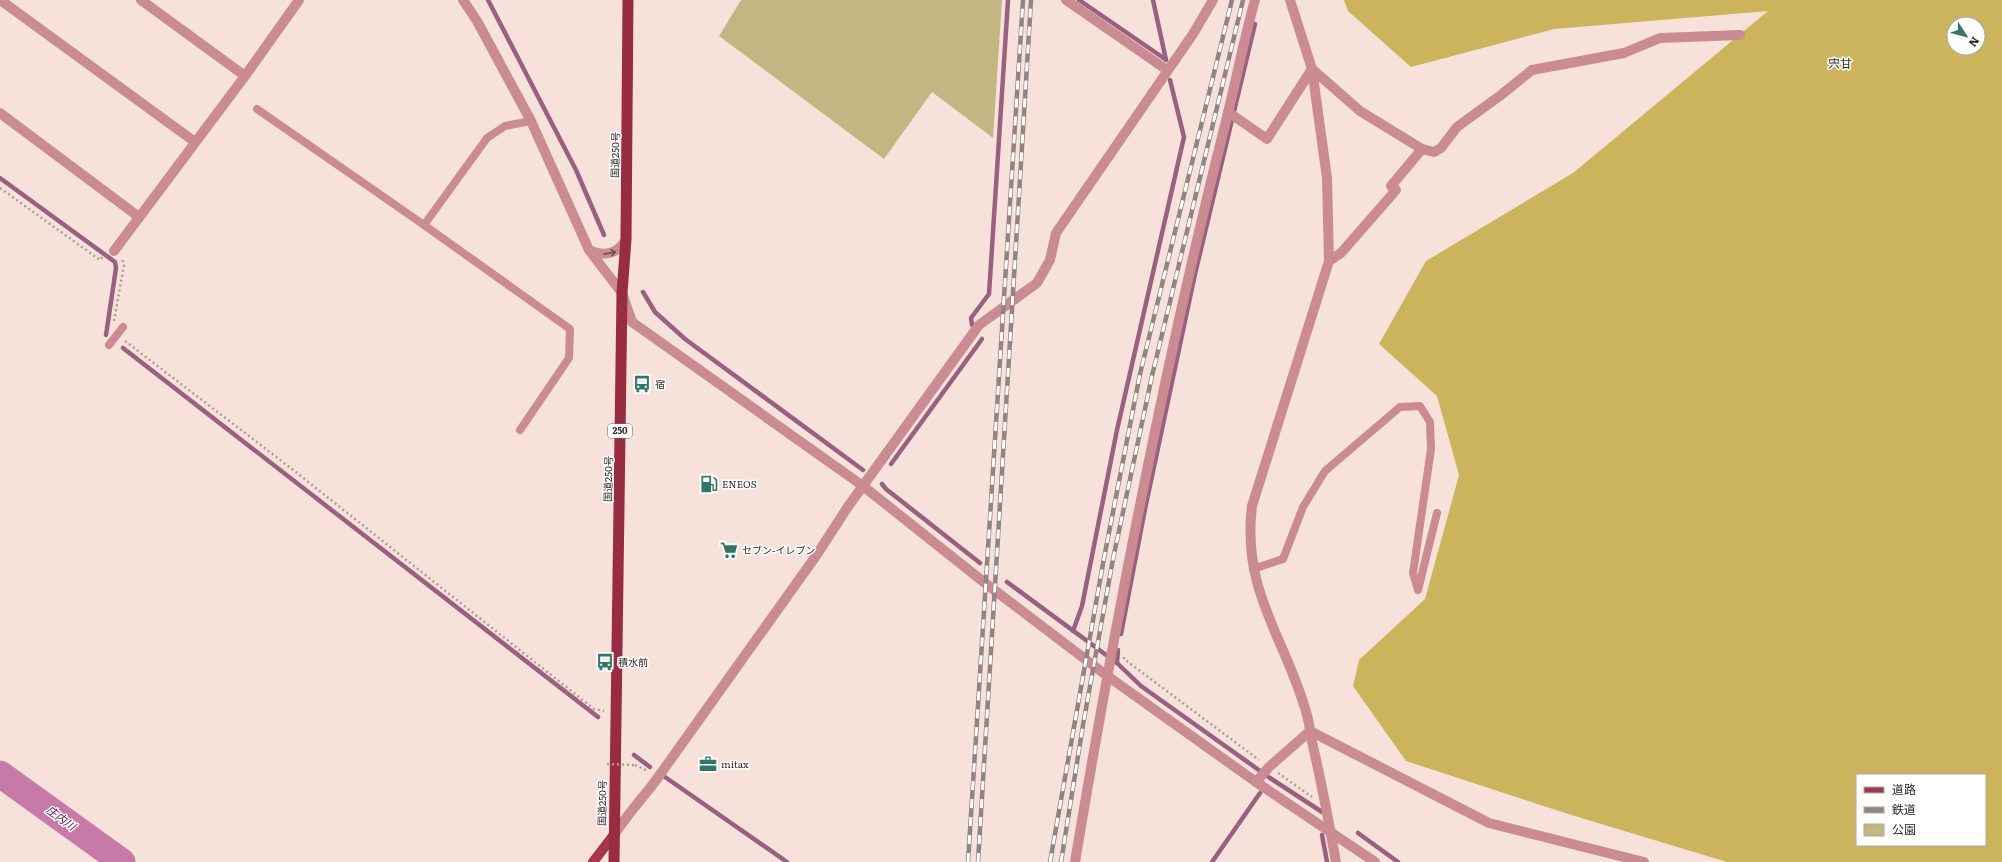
<svg xmlns="http://www.w3.org/2000/svg" width="2002" height="862" font-family="Literata,'Noto Sans JP',serif">
<style>
.green{fill:#c3b683}
.forest{fill:#cbb45b;fill-rule:evenodd}
.lines{fill:none;stroke-linecap:round;stroke-linejoin:round}
.stream{stroke:#996080;stroke-width:4.5}
.river{stroke:#c779a7;stroke-width:27}
.path{stroke:#ac9c97;stroke-width:2.5;stroke-dasharray:2 3;stroke-linecap:butt}
.service{stroke:#cb8b92;stroke-width:8}
.minor{stroke:#cb8b92;stroke-width:10}
.primary{stroke:#a6364c;stroke-width:10}
.trunk{stroke:#982c43;stroke-width:11}
.rail-casing{stroke:#938480;stroke-width:4.5}
.rail{stroke:#fff;stroke-width:3;stroke-dasharray:9;stroke-linecap:butt}
.path-bridge{stroke:#ac9c97;stroke-width:2.5;stroke-dasharray:2 3;stroke-linecap:butt}
.oneway{stroke:#6d4f51}
.labels{text-anchor:middle;stroke-width:3;stroke-linejoin:round;paint-order:stroke}
.shield{fill:#fff;stroke:#6d6866;stroke-width:1}
.shield-label{font-size:9px;font-weight:bold;fill:#2f2725}
.street-label{font-size:10px;fill:#2f2725;stroke:#fff}
.poi-label{font-size:10px;fill:#2f2725;stroke:#fff;text-anchor:start}
.water-label{font-size:11px;font-style:italic;fill:#620046;stroke:#fff}
.quarter-label{font-size:12px;fill:#2f2725;stroke:#fff}
</style>
<rect width="100%" height="100%" fill="#f7e2db"/>
<!-- green -->
<polygon class="green" points="741,0 1002,0 993,138 932,92 884,159 719,36"/>
<!-- forest -->
<path class="forest" d="M1344 0H2002V862H1727L1568 814 1406 761 1353 686 1359 660 1425 599 1459 475 1437 396 1379 344 1426 261 1573 173 1768 11 1554 29 1411 67 1348 11ZM1954 24H1978V48H1954ZM1857 775H1985V845H1857Z"/>
<g class="lines">
<!-- stream -->
<g class="stream">
<polyline points="488,0 576,170 604,235"/>
<polyline points="1079,0 1165,59"/>
<polyline points="1153,0 1166,60"/>
<polyline points="0,178 115,262 116,268 106,335"/>
<polyline points="643,292 655,312 685,339 863,470"/>
<polyline points="972,325 971,318 989,294 1008,0"/>
<polyline points="123,348 598,717"/>
<polyline points="891,464 982,339"/>
<polyline points="882,484 886,489 980,563"/>
<polyline points="1007,582 1117,663 1141,686 1270,778 1322,812"/>
<polyline points="1073,631 1082,606 1117,430 1184,137 1170,80"/>
<polyline points="1121,634 1145,509 1195,274 1255,24"/>
<polyline points="1117,663 1118,650"/>
<polyline points="634,755 650,767"/>
<polyline points="665,777 787,862"/>
<polyline points="1358,833 1398,862"/>
<polyline points="1322,835 1327,862"/>
<polyline points="1212,862 1260,793"/>
</g>
<!-- river -->
<polyline class="river" points="0,774 122,862"/>
<!-- path -->
<g class="path">
<polyline points="0,188 100,260 103,256"/>
<polyline points="114,321 124,265 122,259"/>
<polyline points="125,341 292,469 594,709 604,711"/>
<polyline points="1124,657 1124,659 1259,760"/>
<polyline points="635,765 648,771"/>
<polyline points="1278,773 1312,797"/>
</g>
<!-- service -->
<g class="service">
<polyline points="257,109 424,225 487,138 505,126 531,121"/>
<polyline points="424,225 570,329 569,358 520,430"/>
<polyline points="109,345 123,327"/>
<polyline points="1253,569 1283,559 1303,507 1325,471 1400,407 1420,406 1430,422 1431,449 1413,573 1418,590 1437,513"/>
</g>
<!-- minor -->
<g class="minor">
<polyline points="141,0 245,76"/>
<polyline points="463,0 477,21 531,121 589,250 622,293 632,322 863,486 985,583 1106,675 1256,782 1375,862"/>
<polyline points="1066,0 1167,70"/>
<path d="M1290 0 1312 69 1327 178 1329 261 1252 506C1242 588 1281 632 1304 705 1309 718 1310 733 1313 746 1322 785 1329 823 1336 862"/>
<polyline points="3,2 195,142"/>
<polyline points="1228,112 1267,139 1312,69 1360,111 1422,149 1434,152 1441,148 1457,127 1501,95 1532,70 1624,53 1660,38 1740,35"/>
<polyline points="0,113 139,217"/>
<path d="M589 250C604 257 618 254 626 239"/>
<polyline points="114,251 245,76 299,0"/>
<polyline points="1329,261 1341,253 1396,190 1391,186 1422,149"/>
<polyline points="1256,782 1269,767 1310,731 1489,823 1644,862"/>
<polyline points="613,836 629,814 654,783 818,553 847,508 979,325 1037,283 1050,260 1056,233 1193,34 1213,0"/>
<path d="M1075 862C1116 616 1163 371 1224 129 1235 86 1243 43 1255 0"/>
</g>
<!-- primary -->
<polyline class="primary" points="593,862 613,836"/>
<!-- trunk -->
<polyline class="trunk" points="614,862 622,293 626,239 628,0"/>
<!-- rail casing -->
<g class="rail-casing">
<g id="rail">
<polyline points="968,862 1023,0"/>
<polyline points="978,862 1031,0"/>
<polyline points="1050,862 1104,558 1140,374 1232,0"/>
<polyline points="1061,862 1083,725 1113,559 1152,376 1243,0"/>
</g>
</g>
<!-- rail -->
<use href="#rail" class="rail"/>
<!-- path-bridge -->
<polyline class="path-bridge" points="607,764 635,765"/>
</g>
<!-- one-way arrows -->
<defs><path id="oneway-shaft" d="M-6 0H5M1.5-3L5.5 0L1.5 3" fill="none" stroke-width="1.6" stroke-linecap="round" stroke-linejoin="round"/></defs>
<use class="oneway" href="#oneway-shaft" transform="translate(610 253) rotate(-11)"/>
<!-- icons -->
<defs>
<g id="bus-bare" transform="scale(1.38)"><path d="M-5-6H5V4H4V6H2V4H-2V6H-4V4H-5ZM-3.5-4V0h7V-4ZM-3.5 1.2v1.5H-2V1.2ZM2 1.2v1.5H3.5V1.2Z" fill="#327669" stroke="#fff" stroke-width="2.5" paint-order="stroke"/></g>
<g id="fuel-bare" transform="scale(1.38)"><path d="M-5.5-6h7V0h2V4h1.3V-2.5L3-4.5l.8-.8L6-3V5H2.5V1h-1V6h-7ZM-4.2-4.7v3.2H.2V-4.7Z" fill="#327669" stroke="#fff" stroke-width="2.5" paint-order="stroke"/></g>
<g id="supermarket-bare" transform="scale(1.38)"><path d="M-6-5.5h2.5l.6 2H6L4.5 2H-2.5L-4.4-4H-6ZM-1.5 3.2a1.3 1.3 0 1 0 .1 0ZM3 3.2a1.3 1.3 0 1 0 .1 0Z" fill="#327669" stroke="#fff" stroke-width="2.5" paint-order="stroke"/></g>
<g id="office-bare" transform="scale(1.38)"><path d="M-6-3h4V-5.5h4V-3h4V5H-6ZM-1-4.5V-3h2v-1.5ZM-6 0V1H6V0Z" fill="#327669" stroke="#fff" stroke-width="2.5" paint-order="stroke"/></g>
</defs>
<g fill-rule="evenodd">
<use href="#bus-bare" x="642" y="384"/>
<use href="#fuel-bare" x="709" y="484"/>
<use href="#supermarket-bare" x="729" y="550"/>
<use href="#bus-bare" x="605" y="662"/>
<use href="#office-bare" x="708" y="764"/>
</g>
<g class="labels">
<!-- shield labels -->
<rect class="shield" x="608" y="424" width="24" height="14" rx="3"/>
<g class="shield-label">
<text x="620" y="434">250</text>
</g>
<!-- street labels -->
<g class="street-label">
<text transform="translate(615 155) rotate(-89)" y="4">国道250号</text>
<text transform="translate(608 479) rotate(-89)" y="4">国道250号</text>
<text transform="translate(602 803) rotate(-89)" y="4">国道250号</text>
</g>
<!-- poi labels -->
<g class="poi-label">
<text x="655" y="388">宿</text>
<text x="722" y="488">ENEOS</text>
<text x="742" y="554">セブン-イレブン</text>
<text x="618" y="666">積水前</text>
<text x="721" y="768">mitax</text>
</g>
<!-- water labels -->
<g class="water-label">
<text transform="translate(61 818) rotate(36)" y="4">庄内川</text>
</g>
<!-- quarter labels -->
<g class="quarter-label">
<text x="1840" y="68">宍甘</text>
</g>
</g>
<!-- legend -->
<rect x="1856" y="774" width="130" height="72" fill="#ffffff" stroke="#aca9a8"/>
<rect x="1864" y="787" width="20" height="6" fill="#a6364c" stroke="#aca9a8"/>
<text x="1892" y="794" font-size="12" fill="#2f2725">道路</text>
<rect x="1864" y="807" width="20" height="6" fill="#938480" stroke="#aca9a8"/>
<text x="1892" y="814" font-size="12" fill="#2f2725">鉄道</text>
<rect x="1864" y="824" width="20" height="12" fill="#c3b683" stroke="#aca9a8"/>
<text x="1892" y="834" font-size="12" fill="#2f2725">公園</text>
<!-- north arrow -->
<g transform="translate(1966 36) rotate(126)"><circle r="19" fill="#ffffff" stroke="#aca9a8"/>
<path d="M0-3L7 15L0 10L-7 15Z" fill="#327669"/>
<text y="-6" font-size="11" font-weight="bold" text-anchor="middle" fill="#2f2725">N</text>
</g>
</svg>
